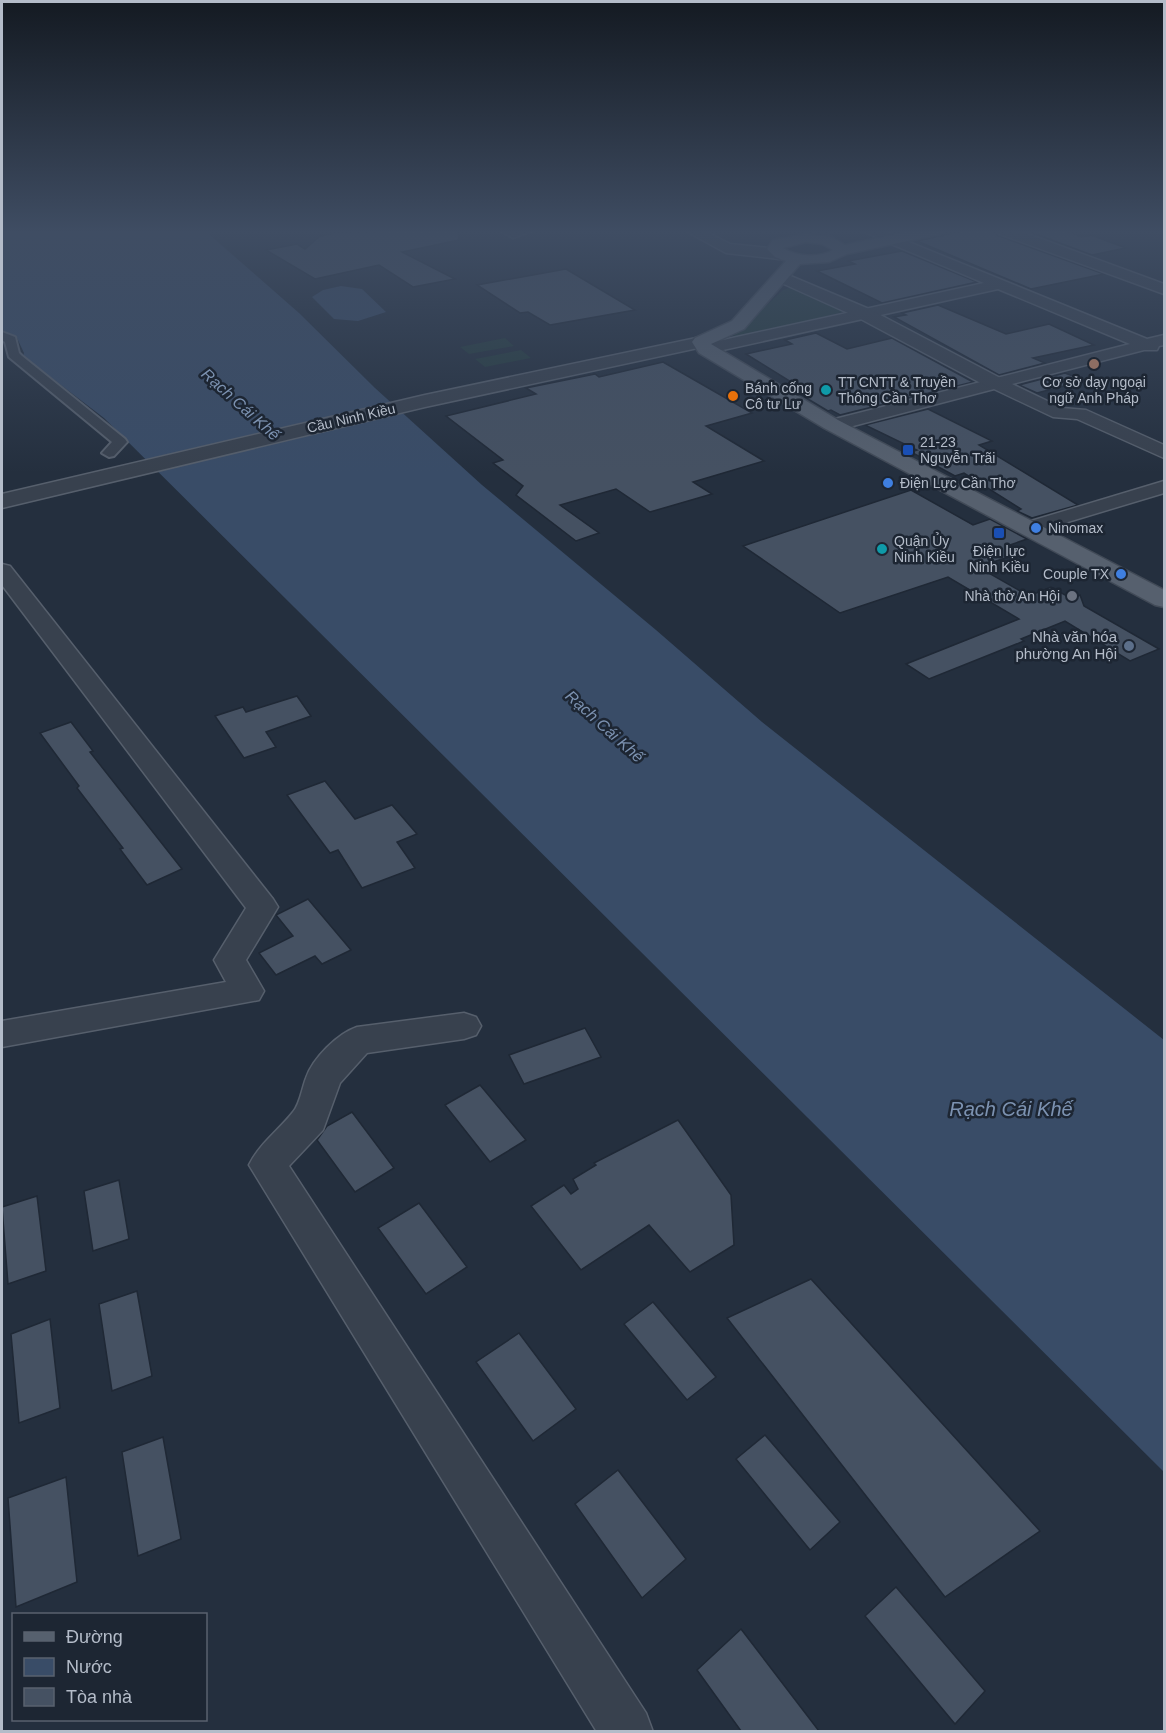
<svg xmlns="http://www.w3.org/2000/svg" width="1166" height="1733" font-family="Arial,sans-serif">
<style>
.green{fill:#263c3f}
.water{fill:#394c67}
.building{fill:#455162;stroke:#1f2835;stroke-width:1.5}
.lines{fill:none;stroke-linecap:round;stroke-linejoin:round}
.pedestrian-casing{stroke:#565f6c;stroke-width:4}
.minor-casing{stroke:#565f6c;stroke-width:3}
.tertiary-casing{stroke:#565f6c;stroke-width:3}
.primary-casing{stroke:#414a57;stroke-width:3}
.pedestrian{fill:#38414e;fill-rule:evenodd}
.minor{fill:#38414e;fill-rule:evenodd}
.tertiary{fill:#38414e;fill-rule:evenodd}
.primary{fill:#56606e;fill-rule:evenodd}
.education-dot{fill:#8d6e63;stroke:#1d2633;stroke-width:2}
.culture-dot{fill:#0f9aa8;stroke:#1d2633;stroke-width:2}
.food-dot{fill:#e8710a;stroke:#1d2633;stroke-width:2}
.transit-dot{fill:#1a4fb4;stroke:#1d2633;stroke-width:2}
.shop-dot{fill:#3f7fe0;stroke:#1d2633;stroke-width:2}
.worship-dot{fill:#6b7280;stroke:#1d2633;stroke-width:2}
.service-dot{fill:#5c6f8a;stroke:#1d2633;stroke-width:2}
.labels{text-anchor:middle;stroke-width:5;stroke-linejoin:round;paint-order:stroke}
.far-poi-label{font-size:14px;fill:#b4bcc9;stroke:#1d2633;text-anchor:start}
.far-street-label{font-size:14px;fill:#b4bcc9;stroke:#1d2633}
.poi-label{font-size:15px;fill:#b4bcc9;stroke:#1d2633;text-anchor:end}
.water-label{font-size:16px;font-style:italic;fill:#7c92b1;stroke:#1d2633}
.near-water-label{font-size:20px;font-style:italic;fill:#7c92b1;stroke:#1d2633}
</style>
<rect width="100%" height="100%" fill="#242f3e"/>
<!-- green -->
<g class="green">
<polygon points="792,287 846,311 727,342 783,290"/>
<polygon points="505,338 514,346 469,354 460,347"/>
<polygon points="521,350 531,358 485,367 475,359"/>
</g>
<!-- water -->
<g class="water">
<polygon points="209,230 210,235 299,313 375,388 482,485 656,630 762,722 1164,1040 1164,1472 104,418 23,356 24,353 17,338 2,330 2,231"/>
<polygon points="341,286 362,289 386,312 358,321 334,319 312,297 323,290"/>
</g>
<!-- building -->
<g class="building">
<polygon points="458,230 459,240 402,252 455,279 413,287 379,265 315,279 266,250 297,244 305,249 320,236 340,232"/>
<polygon points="967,230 993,230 996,235 1104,274 1031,289 917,241"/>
<polygon points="1025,230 1064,230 1082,237 1091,235 1126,248 1092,255"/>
<polygon points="902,251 977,282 882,303 817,271 855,264 848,261"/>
<polygon points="566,269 635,310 550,325 528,312 520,313 477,285"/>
<polygon points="938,305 1006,334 1049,324 1094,345 1033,358 1045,363 999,375 894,317 906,315 902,313"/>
<polygon points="816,333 847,349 892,338 973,382 840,415 831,410 828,411 788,387 796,385 746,354 792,344 785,340"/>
<polygon points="663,362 752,413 706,426 764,461 693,482 712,494 650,512 616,489 560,505 599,533 576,541 516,495 523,486 493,463 503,460 446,416 536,394 526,388 595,374 599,377"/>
<polygon points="1065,373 1078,378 1062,382 1068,385 1037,393 1019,385"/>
<polygon points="928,409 992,441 979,445 1078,505 1032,518 1017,511 1021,509 964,473 955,476 911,452 917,450 865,425"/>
<polygon points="911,490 973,525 990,519 1027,539 1010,545 1023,552 978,567 1029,596 1051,587 1072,599 1080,595 1084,606 1159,649 1130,661 1065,621 1021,639 1024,641 929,679 906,664 1019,619 948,577 840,613 743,546"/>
<polygon points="297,696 311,716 266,732 276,747 244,758 215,716 243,707 246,712"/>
<polygon points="71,722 93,751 90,752 182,869 147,885 120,849 123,848 77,788 79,786 40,733"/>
<polygon points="325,781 355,819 392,805 417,834 397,842 415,868 362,888 338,850 330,853 287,795"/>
<polygon points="308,899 351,950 322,964 315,956 276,975 259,953 293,936 276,915"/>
<polygon points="585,1028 601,1057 524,1084 509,1055"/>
<polygon points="480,1085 526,1140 490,1162 445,1105"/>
<polygon points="352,1112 394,1168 355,1192 317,1140 327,1126"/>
<polygon points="678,1120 731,1195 734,1245 690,1272 649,1225 581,1270 531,1206 564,1185 571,1194 578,1189 573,1179 596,1165 594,1163"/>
<polygon points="119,1180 129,1239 93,1251 84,1191"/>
<polygon points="37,1196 46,1271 8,1284 2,1207"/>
<polygon points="419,1203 467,1267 426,1294 378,1228"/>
<polygon points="811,1279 1040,1531 945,1597 727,1318"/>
<polygon points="137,1291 152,1376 112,1391 99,1304"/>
<polygon points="653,1302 716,1377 687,1400 624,1324"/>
<polygon points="50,1319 60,1408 19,1423 11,1334"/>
<polygon points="519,1333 576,1409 533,1441 476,1362"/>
<polygon points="765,1435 840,1522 810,1550 736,1459"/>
<polygon points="163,1437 181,1539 138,1556 122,1452"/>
<polygon points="618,1470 686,1559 642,1598 575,1504"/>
<polygon points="66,1477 77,1582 16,1607 8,1498"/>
<polygon points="896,1587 985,1691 955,1724 865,1616"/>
<polygon points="741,1629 819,1731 741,1731 697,1670"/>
</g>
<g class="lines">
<!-- pedestrian casing -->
<g class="pedestrian-casing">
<polygon id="pedestrian" points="2,332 15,337 19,353 22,356 125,439 127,442 114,456 109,457 102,453 112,442 9,357 5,342 2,340"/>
</g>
<!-- minor casing -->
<g class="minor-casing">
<g id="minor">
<polygon points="498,230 535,230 513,238"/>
<polygon points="894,236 1147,339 1164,335 1164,345 1159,346 1157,350 1144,350 1012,384 1062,408 1086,410 1164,445 1164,458 1077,419 1053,417 994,389 834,431 827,429 825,425 827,421 1130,344 998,289 705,354 697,349 705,344 984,283 889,243 887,240"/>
<polygon points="1164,481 1164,493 1028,534 1021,532 1017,528 1021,524"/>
<polygon points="2,564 10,566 273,899 278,907 246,960 264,991 259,1000 2,1047 2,1021 226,982 214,960 246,908 2,585"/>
<path d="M464 1013 476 1017 481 1026 476 1035 464 1039 367 1053 340 1083 323 1130 289 1166 646 1713 653 1732H597L249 1165C260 1143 278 1131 293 1112 300 1104 302 1088 306 1078 313 1058 337 1034 357 1027Z"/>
</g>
</g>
<!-- tertiary casing -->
<g class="tertiary-casing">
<g id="tertiary">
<polygon points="684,230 703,230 730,244 779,249 787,254 779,259 726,253"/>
<polygon points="816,230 831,230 823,242 818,243 811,239"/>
<path d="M860 230C874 230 891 229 901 240L894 244Z"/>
<polygon points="995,230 1017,230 1164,284 1164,294 997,233"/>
<polygon points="781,272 869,309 1004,380 1007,384 1004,388 990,388 857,317 775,280 773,277 775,274"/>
<polygon points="701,337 707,338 710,342 707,346 425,407 2,508 2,494 425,395"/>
</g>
</g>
<!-- primary casing -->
<g class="primary-casing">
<path id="primary" d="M916 230H947L940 234 847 254 829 262 800 264 744 329 711 344 838 420 1164 590V607L1155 605 824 428 699 353 692 342 695 338 732 321 786 261 775 257 767 249 773 240 806 234 831 237 845 245ZM806 242 822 244 833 250C819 258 797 257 783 248Z"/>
</g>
<!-- pedestrian -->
<use href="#pedestrian" class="pedestrian"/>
<!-- minor -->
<use href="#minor" class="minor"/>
<!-- tertiary -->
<use href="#tertiary" class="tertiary"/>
<!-- primary -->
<use href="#primary" class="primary"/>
</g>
<!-- sky -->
<linearGradient id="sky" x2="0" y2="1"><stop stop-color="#141a22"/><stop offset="0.49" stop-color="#3f4d63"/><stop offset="1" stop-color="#3f4d63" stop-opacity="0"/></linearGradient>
<rect width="1166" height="473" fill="url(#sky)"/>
<!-- markers -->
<circle class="education-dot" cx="1094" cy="364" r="6"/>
<g class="culture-dot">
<circle cx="826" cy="390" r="6"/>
<circle cx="882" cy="549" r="6"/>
</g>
<circle class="food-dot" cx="733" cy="396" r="6"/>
<g class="transit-dot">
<rect x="902" y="444" width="12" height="12" rx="3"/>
<rect x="993" y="527" width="12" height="12" rx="3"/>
</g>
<g class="shop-dot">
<circle cx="888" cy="483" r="6"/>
<circle cx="1036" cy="528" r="6"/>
<circle cx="1121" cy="574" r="6"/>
</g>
<circle class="worship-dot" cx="1072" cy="596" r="6"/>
<circle class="service-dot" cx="1129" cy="646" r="6"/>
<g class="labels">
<!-- far-poi labels -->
<g class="far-poi-label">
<text x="838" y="387">TT CNTT &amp; Truyền<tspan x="838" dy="16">Thông Cần Thơ</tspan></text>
<text x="1094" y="387" text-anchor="middle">Cơ sở dạy ngoại<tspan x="1094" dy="16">ngữ Anh Pháp</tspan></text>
<text x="745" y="393">Bánh cống<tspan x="745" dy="16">Cô tư Lư</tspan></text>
<text x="920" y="447">21-23<tspan x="920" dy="16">Nguyễn Trãi</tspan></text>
<text x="900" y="488">Điện Lực Cần Thơ</text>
<text x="1048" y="533">Ninomax</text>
<text x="894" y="546">Quận Ủy<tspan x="894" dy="16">Ninh Kiều</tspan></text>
<text x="999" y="556" text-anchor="middle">Điện lực<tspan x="999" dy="16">Ninh Kiều</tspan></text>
<text x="1109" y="579" text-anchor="end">Couple TX</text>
<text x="1060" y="601" text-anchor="end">Nhà thờ An Hội</text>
</g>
<!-- far-street labels -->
<g class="far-street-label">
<text transform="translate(351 418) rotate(-13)" y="5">Cầu Ninh Kiều</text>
</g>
<!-- poi labels -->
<g class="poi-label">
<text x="1117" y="642">Nhà văn hóa<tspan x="1117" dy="17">phường An Hội</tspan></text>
</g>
<!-- water labels -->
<g class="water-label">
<text transform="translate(241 404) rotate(42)" y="6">Rạch Cái Khế</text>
<text transform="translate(605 726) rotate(42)" y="6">Rạch Cái Khế</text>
</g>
<!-- near-water labels -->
<g class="near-water-label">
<text x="1011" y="1116">Rạch Cái Khế</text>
</g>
</g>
<!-- border -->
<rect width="1166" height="1733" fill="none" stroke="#b4bcc9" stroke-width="6"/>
<!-- legend -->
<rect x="12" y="1613" width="195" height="108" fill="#1d2633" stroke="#59626f" stroke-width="1.5"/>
<rect x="24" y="1632" width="30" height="9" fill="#56606e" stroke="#59626f" stroke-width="1.5"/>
<text x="66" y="1643" font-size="18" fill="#b4bcc9">Đường</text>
<rect x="24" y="1658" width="30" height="18" fill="#394c67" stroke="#59626f" stroke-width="1.5"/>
<text x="66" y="1673" font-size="18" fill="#b4bcc9">Nước</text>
<rect x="24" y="1688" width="30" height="18" fill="#455162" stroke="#59626f" stroke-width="1.5"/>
<text x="66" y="1703" font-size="18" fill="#b4bcc9">Tòa nhà</text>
</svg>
